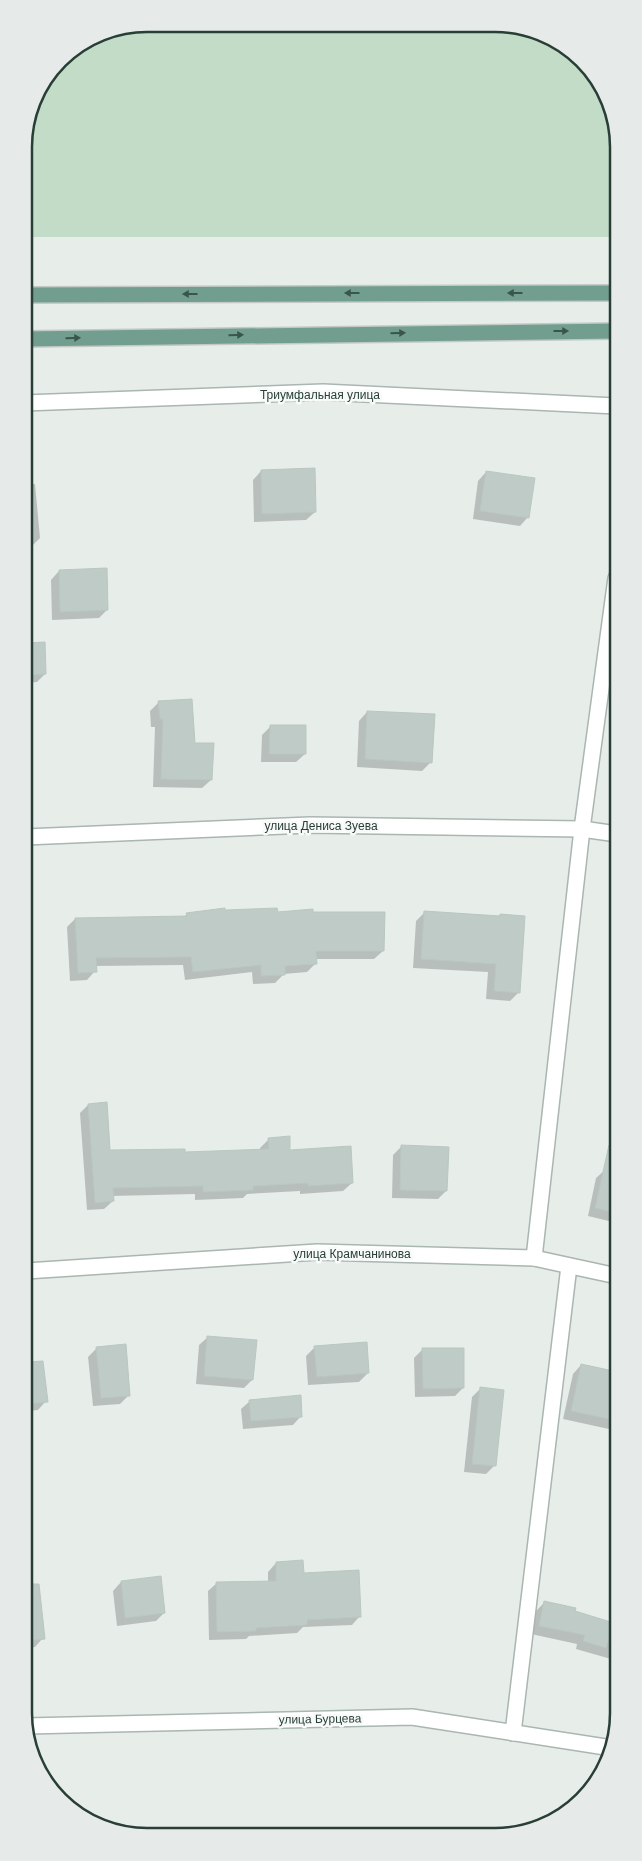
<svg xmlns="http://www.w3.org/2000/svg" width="642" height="1861" font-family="Helvetica,sans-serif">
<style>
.green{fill:#c3dcc8}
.shadow{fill:#0003}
.building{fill:#bfcbc6;stroke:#bac7c0}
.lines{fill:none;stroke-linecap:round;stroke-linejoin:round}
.street-casing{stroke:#aab6b0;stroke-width:18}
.primary-casing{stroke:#c3c9c7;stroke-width:18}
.street{stroke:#fff;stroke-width:15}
.primary{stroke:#719e8f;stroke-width:15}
.oneway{fill:#3a564c}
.labels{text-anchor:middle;stroke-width:5;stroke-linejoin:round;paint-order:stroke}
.street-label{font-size:12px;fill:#283e36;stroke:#f7faf9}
.rim{fill:none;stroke:#283e36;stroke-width:2.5}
</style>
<rect width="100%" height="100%" fill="#e7eeea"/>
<!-- green -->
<polygon class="green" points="148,24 519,26 582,60 616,123 616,237 24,237 24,139 36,93 66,55 101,33"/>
<!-- shadow -->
<g class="shadow">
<polygon points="261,471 315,512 306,520 254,522 253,480"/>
<polygon points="486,472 528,517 520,526 473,519 478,481"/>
<polygon points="25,484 35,484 40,538 31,547 25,547"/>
<polygon points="59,571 107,610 99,618 52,620 51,580"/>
<polygon points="43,643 45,674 37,682 25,683 25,644"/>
<polygon points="159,702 194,744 211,780 202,788 153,787 155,727 151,727 150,711"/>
<polygon points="367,712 431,762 422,771 357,767 359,721"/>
<polygon points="271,726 305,754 296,762 261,762 262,735"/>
<polygon points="224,912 277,914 312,913 383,951 374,959 316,959 316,963 307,972 284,974 275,983 253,984 252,972 185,980 183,965 95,966 95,971 87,980 70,981 67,927 75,919 183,918 187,914"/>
<polygon points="424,913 498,917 500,915 519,992 510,1001 486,999 488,972 413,968 416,921"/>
<polygon points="88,1105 109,1151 184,1153 260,1150 260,1148 269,1139 352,1183 343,1191 300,1194 300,1191 247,1194 243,1198 195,1200 195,1194 112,1196 113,1201 104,1209 87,1210 80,1113"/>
<polygon points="401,1147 446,1191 438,1199 392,1198 393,1155"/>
<polygon points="605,1170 617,1173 617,1223 588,1216 596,1178"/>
<polygon points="208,1337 252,1380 244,1388 196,1384 199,1345"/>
<polygon points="315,1347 368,1373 359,1382 308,1385 306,1356"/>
<polygon points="97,1348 129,1395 120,1404 93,1406 88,1357"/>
<polygon points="423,1349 463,1388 455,1396 415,1397 414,1358"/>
<polygon points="42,1362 46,1401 38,1410 26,1411 26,1364"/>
<polygon points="581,1365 618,1373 618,1431 563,1419 573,1374"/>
<polygon points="481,1388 494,1466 486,1474 464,1472 472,1397"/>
<polygon points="250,1401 301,1416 293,1425 243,1429 241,1409"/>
<polygon points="276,1563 303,1575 360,1616 352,1625 303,1627 297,1633 249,1636 246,1639 209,1640 208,1591 217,1583 268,1582 268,1572"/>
<polygon points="121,1582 164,1613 156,1621 117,1626 113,1591"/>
<polygon points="544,1603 618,1626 618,1661 576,1649 577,1644 531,1634 536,1611"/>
<polygon points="26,1607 43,1638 35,1647 26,1648"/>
</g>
<!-- building -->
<g class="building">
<polygon points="315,468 316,512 262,514 261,470"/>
<polygon points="486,471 535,478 529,518 480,511"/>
<polygon points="107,568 108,610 60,612 59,570"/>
<polygon points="45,642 46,674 25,675 25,643"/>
<polygon points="192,699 195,743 214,743 212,780 161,779 163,719 160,719 158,701"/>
<polygon points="367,711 435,714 432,763 365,759"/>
<polygon points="270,725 306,725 306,754 269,754"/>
<polygon points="225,908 225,910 277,908 278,912 313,909 313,912 385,912 384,951 316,951 317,964 285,966 285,975 261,976 261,965 193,972 191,957 96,958 97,972 78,973 75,918 187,916 186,913"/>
<polygon points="424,911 500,916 500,914 525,916 520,993 494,991 496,964 421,959"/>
<polygon points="107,1102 110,1150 185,1149 185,1152 269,1149 268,1138 290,1136 290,1150 351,1146 353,1183 308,1186 308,1183 253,1186 253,1190 203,1192 203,1186 113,1188 114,1201 95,1203 88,1104"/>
<polygon points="401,1145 449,1147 447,1191 400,1190"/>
<polygon points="609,1145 617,1145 617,1213 595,1208"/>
<polygon points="207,1336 257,1340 253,1380 204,1376"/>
<polygon points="367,1342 369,1373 317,1377 314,1346"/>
<polygon points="126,1344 130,1396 101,1398 96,1347"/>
<polygon points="422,1348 464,1348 464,1388 423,1389"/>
<polygon points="43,1361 48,1402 26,1404 26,1362"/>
<polygon points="581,1364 618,1372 618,1421 571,1411"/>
<polygon points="480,1387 504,1390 496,1466 472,1464"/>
<polygon points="301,1395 302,1417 251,1421 249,1400"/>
<polygon points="303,1560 304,1573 359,1570 361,1617 307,1620 307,1625 256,1628 256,1631 217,1632 216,1582 276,1581 276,1562"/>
<polygon points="161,1576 165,1613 125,1618 121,1581"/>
<polygon points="26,1584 39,1584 45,1639 26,1641"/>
<polygon points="544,1601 576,1608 575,1611 614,1623 606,1648 583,1641 585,1635 539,1626"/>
</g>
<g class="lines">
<!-- street casing -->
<g class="street-casing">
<g id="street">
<polyline points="24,403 323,392 616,406"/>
<polyline points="25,837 310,825 582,829 617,834"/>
<polyline points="534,1258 582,829 616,578"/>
<polyline points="26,1271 317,1252 534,1258 617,1276"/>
<polyline points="26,1726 412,1717 612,1748"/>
<polyline points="513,1733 569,1266"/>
</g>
</g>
<!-- primary casing -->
<g class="primary-casing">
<g id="primary">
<polyline points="24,295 616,293"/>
<polyline points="24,339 616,331"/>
</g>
</g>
<!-- street -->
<use href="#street" class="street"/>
<!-- primary -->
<use href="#primary" class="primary"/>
</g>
<!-- one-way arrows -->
<defs><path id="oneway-solid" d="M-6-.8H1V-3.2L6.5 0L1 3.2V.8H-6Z" transform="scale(1.25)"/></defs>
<g class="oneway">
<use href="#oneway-solid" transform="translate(352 293) rotate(180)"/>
<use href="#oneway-solid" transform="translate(515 293) rotate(-180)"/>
<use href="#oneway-solid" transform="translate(190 294) rotate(180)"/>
<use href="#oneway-solid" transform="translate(561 331)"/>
<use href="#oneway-solid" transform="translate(398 333) rotate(-1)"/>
<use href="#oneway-solid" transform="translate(236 335) rotate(-1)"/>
<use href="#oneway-solid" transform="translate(73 338) rotate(-1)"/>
</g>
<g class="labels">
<!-- street labels -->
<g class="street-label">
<text x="320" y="399">Триумфальная улица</text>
<text x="321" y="830">улица Дениса Зуева</text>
<text x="352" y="1258">улица Крамчанинова</text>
<text transform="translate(320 1719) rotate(-1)" y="4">улица Бурцева</text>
</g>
</g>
<!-- crop -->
<path d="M0 0H642V1861H0ZM147 32H495A115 115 0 0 1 610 147V1713A115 115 0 0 1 495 1828H147A115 115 0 0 1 32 1713V147A115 115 0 0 1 147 32Z" fill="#e6ebe9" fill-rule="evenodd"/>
<path class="rim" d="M147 32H495A115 115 0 0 1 610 147V1713A115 115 0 0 1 495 1828H147A115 115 0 0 1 32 1713V147A115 115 0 0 1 147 32Z"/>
</svg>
